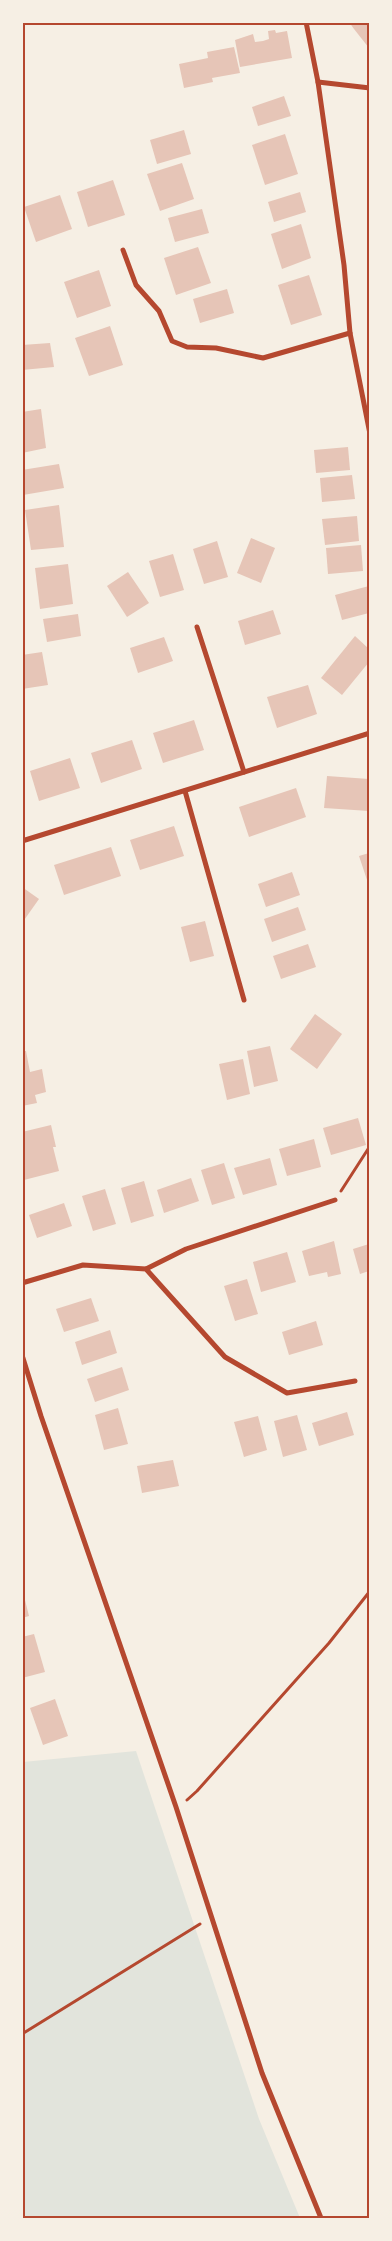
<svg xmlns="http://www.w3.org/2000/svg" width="392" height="2241" font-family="'Nunito Sans',sans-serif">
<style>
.green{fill:#e2e4dc}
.building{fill:#e6c5b7}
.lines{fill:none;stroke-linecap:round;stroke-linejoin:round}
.path{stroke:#b5482f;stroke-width:3}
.minor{stroke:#b5482f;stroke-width:5}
.neatline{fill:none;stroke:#b5482f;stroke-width:2}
</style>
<rect width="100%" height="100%" fill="#f6efe4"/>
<!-- green -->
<polygon class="green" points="136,1751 259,2119 300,2218 23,2218 23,1762"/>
<!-- building -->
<g class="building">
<polygon points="349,22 369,22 369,48 354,29"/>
<polygon points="275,30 276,33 287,31 292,58 240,67 235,40 253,34 255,42 263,41 269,39 268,31"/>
<polygon points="234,47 240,73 212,78 213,82 184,88 179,64 208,58 207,52"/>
<polygon points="284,96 291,116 258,126 252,107"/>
<polygon points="184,130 191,154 157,164 150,140"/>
<polygon points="285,134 298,174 265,185 252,145"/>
<polygon points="182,163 194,199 160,211 147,174"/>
<polygon points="113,180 125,215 88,227 77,192"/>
<polygon points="300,192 306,212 274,222 268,202"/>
<polygon points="60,195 72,229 36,242 24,207"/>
<polygon points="202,209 209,233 175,242 168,218"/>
<polygon points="301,224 311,258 282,269 271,234"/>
<polygon points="198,247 211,283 176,295 164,258"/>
<polygon points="99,270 111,306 77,318 64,282"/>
<polygon points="309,275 322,315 291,325 278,285"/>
<polygon points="227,289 234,313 200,323 193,299"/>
<polygon points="110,326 123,365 89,376 75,338"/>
<polygon points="50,343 54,367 22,370 22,345"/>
<polygon points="41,409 46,448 22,453 22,412"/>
<polygon points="348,447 350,470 316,473 314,450"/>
<polygon points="59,464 64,488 23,495 22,470"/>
<polygon points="352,475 355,499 322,502 320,478"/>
<polygon points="59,505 64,547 31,550 25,510"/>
<polygon points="357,516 359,541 325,545 322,519"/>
<polygon points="251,538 275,548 261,583 237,573"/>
<polygon points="217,541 228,577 204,584 193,549"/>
<polygon points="361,545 363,571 328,574 326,548"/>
<polygon points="173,554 184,590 160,597 149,561"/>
<polygon points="68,564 73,604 40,609 35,568"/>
<polygon points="128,572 149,603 127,617 107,586"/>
<polygon points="369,586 369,613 342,620 335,595"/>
<polygon points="273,610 281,634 245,645 238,621"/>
<polygon points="78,614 81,636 47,642 43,619"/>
<polygon points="355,636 369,649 369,662 342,695 321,678"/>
<polygon points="164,637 173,661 138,673 130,648"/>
<polygon points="42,652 48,685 22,689 22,655"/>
<polygon points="308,685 317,714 277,728 267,697"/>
<polygon points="194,720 204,750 163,763 153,733"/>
<polygon points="132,740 142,769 101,783 91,753"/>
<polygon points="70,758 80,788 39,801 30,771"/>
<polygon points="327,776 369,779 369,811 324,808"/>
<polygon points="296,788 306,817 249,837 239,807"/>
<polygon points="174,826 184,856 140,870 130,840"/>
<polygon points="111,847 121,876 64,895 54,865"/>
<polygon points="369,853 369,886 359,856"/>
<polygon points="292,872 300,895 266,907 258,884"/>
<polygon points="22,887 39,899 22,923"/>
<polygon points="298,907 306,930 272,942 264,919"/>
<polygon points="205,921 214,956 190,962 181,927"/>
<polygon points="308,944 316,967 281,979 273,956"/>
<polygon points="315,1014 342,1034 317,1069 290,1049"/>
<polygon points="270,1046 278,1081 254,1087 247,1051"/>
<polygon points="22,1051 26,1051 30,1072 42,1069 46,1092 35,1095 37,1103 22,1106"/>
<polygon points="243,1059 250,1094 227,1100 219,1064"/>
<polygon points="358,1118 366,1145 331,1155 323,1128"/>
<polygon points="51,1125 56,1147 53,1147 59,1171 24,1180 22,1132"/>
<polygon points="314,1139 321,1167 287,1176 279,1149"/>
<polygon points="270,1158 277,1185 243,1195 234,1168"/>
<polygon points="224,1163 235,1198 212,1205 201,1170"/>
<polygon points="191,1178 199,1201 164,1213 157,1190"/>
<polygon points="144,1181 154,1216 131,1223 121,1188"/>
<polygon points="105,1189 116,1224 93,1231 82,1196"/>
<polygon points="64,1203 72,1226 37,1238 29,1215"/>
<polygon points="334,1241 341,1274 328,1277 327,1272 309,1276 302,1251"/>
<polygon points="369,1244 369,1271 360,1274 353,1249"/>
<polygon points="287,1252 296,1282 261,1292 253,1262"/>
<polygon points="247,1279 258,1314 235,1321 224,1286"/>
<polygon points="91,1298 99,1321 64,1332 56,1309"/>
<polygon points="316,1321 323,1345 289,1355 282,1332"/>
<polygon points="110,1330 117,1353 82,1365 75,1342"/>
<polygon points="122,1367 129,1390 95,1402 87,1379"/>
<polygon points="118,1408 128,1444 104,1450 95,1415"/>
<polygon points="347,1412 354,1435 319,1446 312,1423"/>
<polygon points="297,1415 307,1450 283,1457 274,1421"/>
<polygon points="258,1416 267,1450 244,1457 234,1422"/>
<polygon points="173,1460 179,1486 142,1493 137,1466"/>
<polygon points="22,1588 29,1616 22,1618"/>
<polygon points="34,1634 45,1672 22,1678 22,1637"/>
<polygon points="55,1699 68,1736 43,1745 30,1708"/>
</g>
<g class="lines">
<!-- path -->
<g class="path">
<polyline points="341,1191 370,1146"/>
<polyline points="187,1800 197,1791 329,1643 370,1591"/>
<polyline points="22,2034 200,1924"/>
</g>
<!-- minor -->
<g class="minor">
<polyline points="306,22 318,82 344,265 350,333 370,434"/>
<polyline points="318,82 370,88"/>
<polyline points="123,250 136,285 159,311 172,341 187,347 216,348 263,358 350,333"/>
<polyline points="197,627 244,772"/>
<polyline points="185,791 244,1000"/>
<polyline points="22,841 370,733"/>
<polyline points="146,1269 186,1249 335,1200"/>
<polyline points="22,1283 83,1265 146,1269 225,1357 287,1393 355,1381"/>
<polyline points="22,1355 41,1416 176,1807 262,2073 321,2218"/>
</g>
</g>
<!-- border -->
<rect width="392" height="2241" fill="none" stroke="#f6efe4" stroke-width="48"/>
<rect x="24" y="24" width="344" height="2193" class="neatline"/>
</svg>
